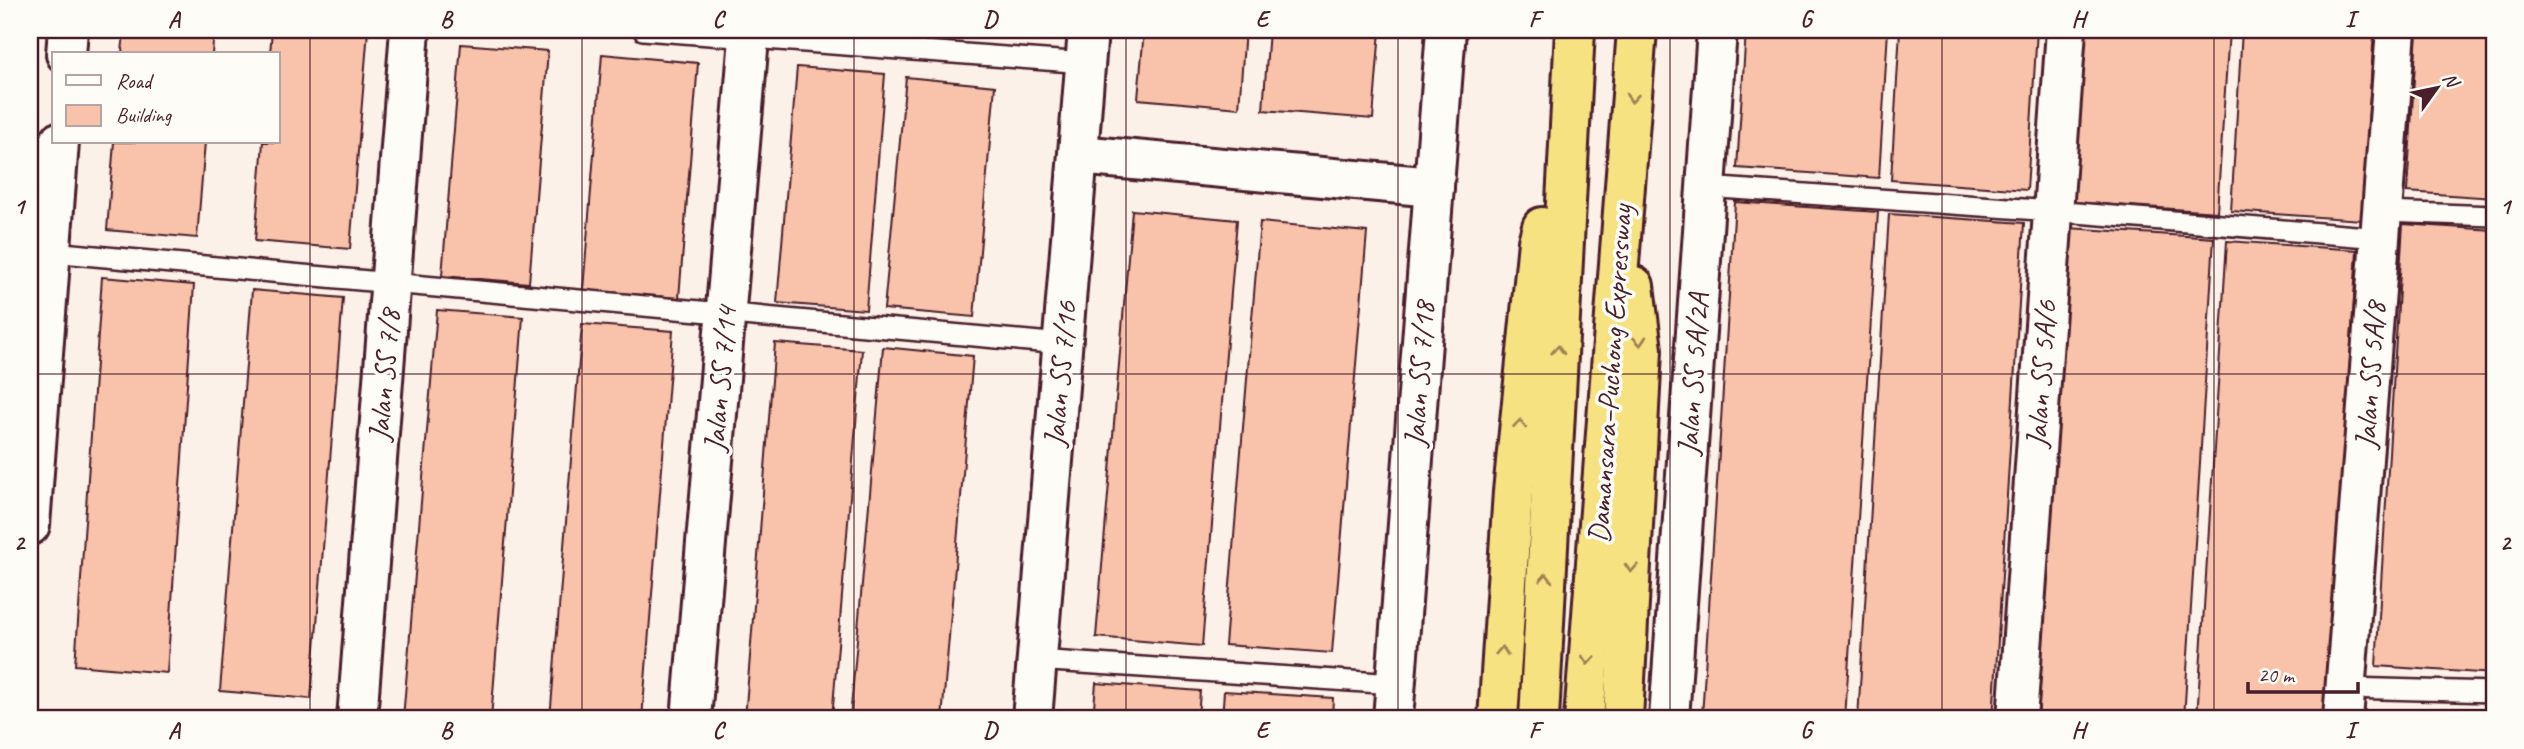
<svg xmlns="http://www.w3.org/2000/svg" width="2524" height="749" font-family="Caveat,sans-serif">
<style>
.building{fill:#f8c3aa;stroke:#4a1f2b;stroke-width:2}
.lines{fill:none;stroke-linecap:round;stroke-linejoin:round}
.lane-casing{stroke:#4a1f2b;stroke-width:24}
.street-casing{stroke:#4a1f2b;stroke-width:44}
.highway-casing{stroke:#4a1f2b;stroke-width:44}
.lane{stroke:#fdfcf7;stroke-width:19}
.street{stroke:#fdfcf7;stroke-width:38}
.highway{stroke:#f7e281;stroke-width:38}
.oneway{stroke:#a08056}
.grid{fill:none;stroke:#4a1f2b;stroke-width:2;stroke-opacity:0.55}
.labels{text-anchor:middle;stroke-width:7;stroke-linejoin:round;paint-order:stroke}
.street-label{font-size:30px;fill:#4a1f2b;stroke:#fdfcf7}
.neatline{fill:none;stroke:#4a1f2b;stroke-width:2.5}
.grid-label{font-size:23px;text-anchor:middle;font-weight:bold;fill:#4a1f2b}
</style>
<rect width="100%" height="100%" fill="#fcf1e8"/>
<filter id="ink" filterUnits="userSpaceOnUse"><feTurbulence type="fractalNoise" baseFrequency=".0143" numOctaves="2"/><feDisplacementMap in="SourceGraphic" scale="14" xChannelSelector="R" yChannelSelector="G"/><feConvolveMatrix kernelMatrix="1 2 1 2 8 2 1 2 1" color-interpolation-filters="sRGB"/></filter>
<g filter="url(#ink)">
<!-- building -->
<g class="building">
<polygon points="124,30 214,30 212,54 122,54"/>
<polygon points="272,30 368,30 350,249 255,241 263,142 278,142 278,54 270,54"/>
<polygon points="1144,30 1245,30 1239,108 1138,99"/>
<polygon points="1269,30 1380,30 1373,119 1263,110"/>
<polygon points="1746,30 1888,30 1879,178 1737,168"/>
<polygon points="1900,30 2037,30 2027,190 1891,180"/>
<polygon points="2082,30 2229,30 2217,212 2072,202"/>
<polygon points="2242,30 2374,30 2362,220 2231,211"/>
<polygon points="2417,30 2494,30 2494,198 2407,192"/>
<polygon points="461,44 548,51 529,283 442,276"/>
<polygon points="602,54 698,63 679,298 583,290"/>
<polygon points="797,67 885,74 866,310 777,303"/>
<polygon points="906,77 995,86 974,317 884,309"/>
<polygon points="114,142 205,142 197,238 107,230"/>
<polygon points="1735,202 1878,212 1845,719 1742,719 1702,717"/>
<polygon points="1132,210 1237,220 1202,646 1096,637"/>
<polygon points="1889,214 2024,223 1993,719 1858,719"/>
<polygon points="1260,222 1367,232 1332,653 1225,645"/>
<polygon points="2403,224 2494,230 2494,674 2376,666"/>
<polygon points="2069,228 2214,238 2184,719 2038,719"/>
<polygon points="2227,241 2357,250 2327,719 2197,719"/>
<polygon points="102,277 194,285 167,673 75,665"/>
<polygon points="252,290 343,298 311,699 220,691"/>
<polygon points="437,310 523,317 491,719 403,719"/>
<polygon points="582,324 673,331 642,719 550,719"/>
<polygon points="775,343 862,350 832,719 745,719"/>
<polygon points="883,347 973,356 942,719 850,719"/>
<polygon points="1096,683 1200,691 1198,719 1093,719"/>
<polygon points="1224,691 1333,698 1332,719 1222,719"/>
</g>
<g class="lines">
<!-- lane casing -->
<g class="lane-casing">
<g id="lane">
<polyline points="643,30 1086,63"/>
<polyline points="1705,187 2052,211 2380,238"/>
<polyline points="2383,212 2494,216"/>
<polyline points="51,252 1062,344"/>
<polyline points="1036,660 1395,684"/>
<polyline points="2346,688 2494,692"/>
</g>
</g>
<!-- street casing -->
<g class="street-casing">
<g id="street">
<polyline points="66,54 68,30"/>
<polyline points="1078,155 1434,187"/>
<polyline points="30,525 59,142"/>
<polyline points="357,719 410,30"/>
<polyline points="691,719 749,38"/>
<polyline points="1032,719 1088,30"/>
<polyline points="1393,719 1446,30"/>
<polyline points="1669,719 1717,30"/>
<polyline points="2017,719 2066,30"/>
<polyline points="2343,719 2396,30"/>
</g>
</g>
<!-- highway casing -->
<g class="highway-casing">
<g id="highway">
<polyline points="1498,719 1513,492 1538,242 1542,227"/>
<polyline points="1539,719 1575,30"/>
<polyline points="1584,719 1637,30"/>
<polyline points="1623,719 1642,350 1634,286"/>
</g>
</g>
<!-- lane -->
<use href="#lane" class="lane"/>
<!-- street -->
<use href="#street" class="street"/>
<!-- highway -->
<use href="#highway" class="highway"/>
</g>
<!-- one-way arrows -->
<defs><path id="oneway-chevron" d="M-2-3.5L2.5 0L-2 3.5" fill="none" stroke-width="1.6" stroke-linecap="round" stroke-linejoin="round" transform="scale(1.75)"/></defs>
<g class="oneway">
<use href="#oneway-chevron" transform="translate(1632 98) rotate(95)"/>
<use href="#oneway-chevron" transform="translate(1640 341) rotate(85)"/>
<use href="#oneway-chevron" transform="translate(1558 350) rotate(-87)"/>
<use href="#oneway-chevron" transform="translate(1520 424) rotate(-84)"/>
<use href="#oneway-chevron" transform="translate(1631 568) rotate(93)"/>
<use href="#oneway-chevron" transform="translate(1546 578) rotate(-87)"/>
<use href="#oneway-chevron" transform="translate(1502 651) rotate(-86)"/>
<use href="#oneway-chevron" transform="translate(1588 660) rotate(94)"/>
</g>
</g>
<!-- grid -->
<path class="grid" d="M310 30V719M582 30V719M854 30V719M1126 30V719M1398 30V719M1670 30V719M1942 30V719M2214 30V719M30 374H2494"/>
<g class="labels">
<!-- street labels -->
<g class="street-label">
<text transform="translate(1060 374) rotate(-85)" y="10">Jalan SS 7/16</text>
<text transform="translate(1419 374) rotate(-86)" y="10">Jalan SS 7/18</text>
<text transform="translate(1610 374) rotate(-86)" y="10">Damansara–Puchong Expressway</text>
<text transform="translate(1693 374) rotate(-86)" y="10">Jalan SS 5A/2A</text>
<text transform="translate(2041 374) rotate(-86)" y="10">Jalan SS 5A/6</text>
<text transform="translate(384 375) rotate(-85)" y="10">Jalan SS 7/8</text>
<text transform="translate(2370 375) rotate(-86)" y="10">Jalan SS 5A/8</text>
<text transform="translate(720 379) rotate(-85)" y="10">Jalan SS 7/14</text>
</g>
</g>
<!-- margin -->
<rect width="2524" height="749" fill="none" stroke="#fdfcf7" stroke-width="77"/>
<!-- legend -->
<rect x="52" y="52" width="228" height="91" fill="#fdfcf7" stroke="#b5a4a5" stroke-width="2"/>
<rect x="66" y="75" width="35" height="10" fill="#fdfcf7" stroke="#b5a4a5" stroke-width="2"/>
<text x="116" y="88" font-size="21" fill="#4a1f2b">Road</text>
<rect x="66" y="105" width="35" height="21" fill="#f8c3aa" stroke="#b5a4a5" stroke-width="2"/>
<text x="116" y="122" font-size="21" fill="#4a1f2b">Building</text>
<!-- north arrow -->
<g transform="translate(2437 88) rotate(57)" stroke="#fdfcf7" stroke-width="5" paint-order="stroke">
<path d="M0-5L12 26L0 18L-12 26Z" fill="#4a1f2b"/>
<text y="-10" font-size="19" font-weight="bold" text-anchor="middle" fill="#4a1f2b">N</text>
</g>
<!-- scale -->
<path d="M2248 682v10h110v-10" fill="none" stroke="#4a1f2b" stroke-width="3.5"/>
<text x="2258" y="682" font-size="21" fill="#4a1f2b" stroke="#fdfcf7" stroke-width="5" paint-order="stroke">20 m</text>
<rect x="38" y="38" width="2448" height="672" class="neatline"/>
<g class="grid-label">
<text x="174" y="27">A</text>
<text x="446" y="27">B</text>
<text x="718" y="27">C</text>
<text x="990" y="27">D</text>
<text x="1262" y="27">E</text>
<text x="1534" y="27">F</text>
<text x="1806" y="27">G</text>
<text x="2078" y="27">H</text>
<text x="2350" y="27">I</text>
<text x="19" y="214">1</text>
<text x="2505" y="214">1</text>
<text x="19" y="550">2</text>
<text x="2505" y="550">2</text>
<text x="174" y="738">A</text>
<text x="446" y="738">B</text>
<text x="718" y="738">C</text>
<text x="990" y="738">D</text>
<text x="1262" y="738">E</text>
<text x="1534" y="738">F</text>
<text x="1806" y="738">G</text>
<text x="2078" y="738">H</text>
<text x="2350" y="738">I</text>
</g>
</svg>
